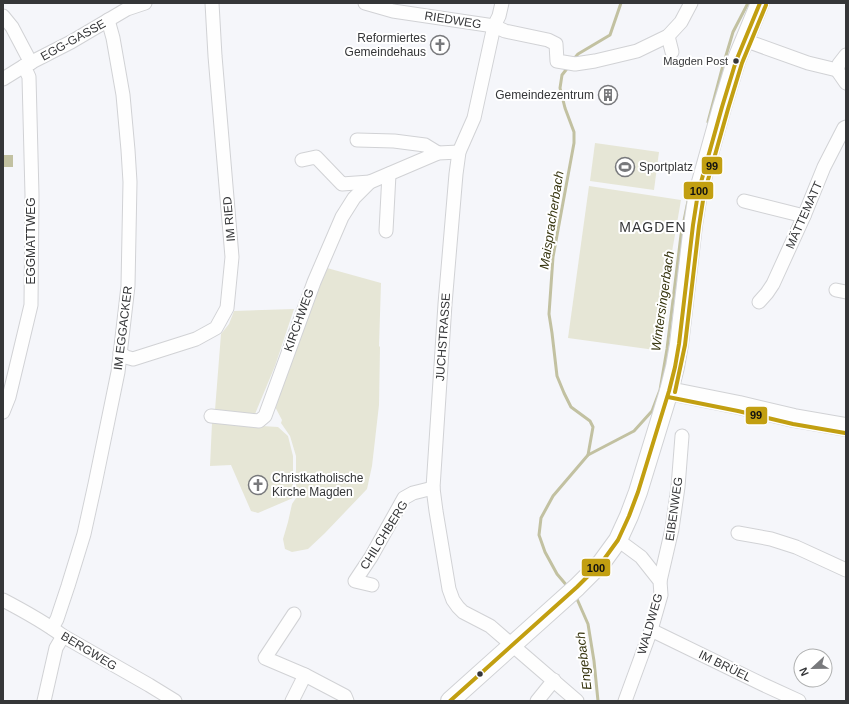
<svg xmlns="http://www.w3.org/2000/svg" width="849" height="704" font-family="Arial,sans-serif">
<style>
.green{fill:#e6e6d6}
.water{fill:#c2c1a1}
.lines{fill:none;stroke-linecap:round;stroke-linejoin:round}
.stream{stroke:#c2c1a1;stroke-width:3}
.street-casing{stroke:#d1d2d5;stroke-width:15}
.secondary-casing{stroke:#d1d2d5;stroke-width:20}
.street{stroke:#fefefe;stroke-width:13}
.secondary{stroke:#fefefe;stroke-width:18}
.bus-1-casing{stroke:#fff;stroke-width:7}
.bus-2-casing{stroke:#fff;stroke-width:7}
.bus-1{stroke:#c29f11;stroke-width:4}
.bus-2{stroke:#c29f11;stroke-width:4}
.bus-dot{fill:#353638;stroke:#fff;stroke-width:1.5}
.labels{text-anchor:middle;stroke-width:4;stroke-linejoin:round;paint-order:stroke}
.bus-label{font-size:11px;fill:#353638;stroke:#fff;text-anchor:end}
.street-label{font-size:12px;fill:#353638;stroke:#fff}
.poi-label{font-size:12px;fill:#353638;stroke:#fff;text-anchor:end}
.water-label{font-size:13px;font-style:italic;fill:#36340e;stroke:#fff}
.quarter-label{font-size:14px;letter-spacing:1px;fill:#353638;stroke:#fff}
.line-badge{stroke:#fff;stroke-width:1.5}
.pale-badge-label{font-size:11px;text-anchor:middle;font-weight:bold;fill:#111}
</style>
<rect width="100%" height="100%" fill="#f5f6fa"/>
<!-- green -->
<g class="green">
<polygon points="595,143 659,152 654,190 590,181"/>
<polygon points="589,186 681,200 655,350 568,338"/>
<polygon points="327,268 381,283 379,346 380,347 379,405 372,466 367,489 325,533 308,549 292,552 285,549 283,539 288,522 292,504 296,498 296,456 290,436 281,423 282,420 273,403"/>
<polygon points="294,309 275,366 255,414 215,410 221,334 229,324 234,311"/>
<polygon points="212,423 278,427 288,436 293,456 293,498 258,513 251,511 231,465 210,466"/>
</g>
<!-- water -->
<rect class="water" x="4" y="155" width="9" height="12"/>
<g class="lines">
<!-- stream -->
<g class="stream">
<polyline points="573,60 578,54 610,35 621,3"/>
<polyline points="569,66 562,75 560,88 565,108 574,132 574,143 553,257 549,314 552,333 557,376 564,393 571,407 590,421 593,427 588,455"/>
<polyline points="708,122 722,69 733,32 748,3"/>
<polyline points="568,587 557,574 545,552 539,535 541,518 553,496 588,455 634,431 652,411 660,390 667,349 681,235 688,201"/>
<polyline points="575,597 577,599 588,624 594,661 598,701"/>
</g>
<!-- street casing -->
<g class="street-casing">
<g id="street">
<polyline points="365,3 393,11 494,26 505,31 548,40 556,44 557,61 575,64 595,61 637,51 668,36 681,22 691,3"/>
<polyline points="502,3 499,16 494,26 474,118 459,152 456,174 445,304 433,488 436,511 449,589 453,600 458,607 463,612 490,626 577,701"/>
<polyline points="3,16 12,27 31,63"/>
<polyline points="668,36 672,52"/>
<polyline points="744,40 808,63 837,70"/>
<polyline points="837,70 839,64 846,55"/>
<polyline points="837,70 846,83"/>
<polyline points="3,79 24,66 71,42 127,9 145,3"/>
<polyline points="357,140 394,141 425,145 438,153"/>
<polyline points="302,160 316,157 342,184 370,182"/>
<polyline points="744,201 804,216"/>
<polyline points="386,231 389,174"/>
<polyline points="836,290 846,292"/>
<polyline points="759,302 767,293 773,284 804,216 824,167 844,128 846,127"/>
<polyline points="120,353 126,357 133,359 196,339 216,328 227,308 232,257 215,56 212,3"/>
<polyline points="3,412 9,397 31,305 32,195 29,77 24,66"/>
<polyline points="211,416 259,421 265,416 314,282 342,217 354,198 370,182 438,153 459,152"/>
<polyline points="738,533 771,539 796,547 846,570"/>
<polyline points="618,540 641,557 660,581 661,595 651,630 625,701"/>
<polyline points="660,581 672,529 678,487 682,436"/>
<polyline points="372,585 355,581 371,557 404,498 413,493 433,488"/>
<path d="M3 600C24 611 44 622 63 636L149 685 175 701"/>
<polyline points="294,614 265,658 305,675 345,696 347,701"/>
<polyline points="52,628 57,619 68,586 84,534 95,484 118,372 128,286 130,182 128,150 123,95 113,38 108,20"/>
<polyline points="651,630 762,684 799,701"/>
<polyline points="44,701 56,648 63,636"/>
<polyline points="292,701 305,675"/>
<polyline points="537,701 554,680"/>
</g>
</g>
<!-- secondary casing -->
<g class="secondary-casing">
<g id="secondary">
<polyline points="669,391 739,405 794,418 846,427"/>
<polyline points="450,701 577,587 602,562 618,540 629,516 638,492 669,391 675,367 679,344 693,225 698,193 722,107 736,61 760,3"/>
</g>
</g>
<!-- street -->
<use href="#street" class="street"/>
<!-- secondary -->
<use href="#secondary" class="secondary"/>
<!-- bus-1 casing -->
<g class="bus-1-casing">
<polyline id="bus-1" points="450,701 577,587 602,562 618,540 629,516 638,492 669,391 675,367 679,344 693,225 698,193 722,107 736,61 760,3"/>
</g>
<!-- bus-2 casing -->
<g class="bus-2-casing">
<g id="bus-2">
<polyline points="675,392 685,345 699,226 704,194 728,109 742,63 766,5"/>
<polyline points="668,397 738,411 793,424 845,433"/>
</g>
</g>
<!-- bus-1 -->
<use href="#bus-1" class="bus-1"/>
<!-- bus-2 -->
<use href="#bus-2" class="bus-2"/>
</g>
<!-- icons -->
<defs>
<g id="church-ring" transform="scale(1)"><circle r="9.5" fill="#fff" stroke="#78797c" stroke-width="1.5"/><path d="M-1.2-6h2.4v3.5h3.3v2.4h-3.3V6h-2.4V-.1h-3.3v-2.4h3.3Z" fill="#78797c"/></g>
<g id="building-ring" transform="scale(1)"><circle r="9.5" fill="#fff" stroke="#78797c" stroke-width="1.5"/><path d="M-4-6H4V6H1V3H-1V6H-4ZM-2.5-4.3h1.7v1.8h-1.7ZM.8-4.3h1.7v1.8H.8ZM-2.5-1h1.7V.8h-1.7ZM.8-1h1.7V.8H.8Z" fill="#78797c"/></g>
<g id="stadium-ring" transform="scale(1)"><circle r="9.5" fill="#fff" stroke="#78797c" stroke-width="1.5"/><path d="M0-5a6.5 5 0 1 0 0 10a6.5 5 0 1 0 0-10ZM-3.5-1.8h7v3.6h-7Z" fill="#78797c"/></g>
</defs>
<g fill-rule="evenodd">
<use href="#church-ring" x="440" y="45"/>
<use href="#building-ring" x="608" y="95"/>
<use href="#stadium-ring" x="625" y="167"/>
<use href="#church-ring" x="258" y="485"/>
</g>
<!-- markers -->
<g class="bus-dot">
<circle cx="736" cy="61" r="3.5"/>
<circle cx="480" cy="674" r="3.5"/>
</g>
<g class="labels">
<!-- bus labels -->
<g class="bus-label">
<text x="728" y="65">Magden Post</text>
</g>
<!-- street labels -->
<g class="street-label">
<text transform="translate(453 20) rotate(9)" y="4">RIEDWEG</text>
<text transform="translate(73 40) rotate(-29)" y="4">EGG-GASSE</text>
<text transform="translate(804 215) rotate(-66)" y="4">MÄTTEMATT</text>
<text transform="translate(229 219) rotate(-95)" y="4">IM RIED</text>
<text transform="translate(31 241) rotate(-90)" y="4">EGGMATTWEG</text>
<text transform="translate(299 320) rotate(-70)" y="4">KIRCHWEG</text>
<text transform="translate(123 328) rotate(-83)" y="4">IM EGGACKER</text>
<text transform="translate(443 337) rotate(-86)" y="4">JUCHSTRASSE</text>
<text transform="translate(674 509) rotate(-82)" y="4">EIBENWEG</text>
<text transform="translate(384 535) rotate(-58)" y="4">CHILCHBERG</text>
<text transform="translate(650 624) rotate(-74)" y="4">WALDWEG</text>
<text transform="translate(89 651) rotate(31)" y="4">BERGWEG</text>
<text transform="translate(725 666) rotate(26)" y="4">IM BRÜEL</text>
</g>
<!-- poi labels -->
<g class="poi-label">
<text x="426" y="42">Reformiertes<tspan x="426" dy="14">Gemeindehaus</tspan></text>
<text x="594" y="99">Gemeindezentrum</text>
<text x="639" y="171" text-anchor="start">Sportplatz</text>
<text x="272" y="482" text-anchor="start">Christkatholische<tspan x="272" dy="14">Kirche Magden</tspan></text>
</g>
<!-- water labels -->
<g class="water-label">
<text transform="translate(551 220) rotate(-81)" y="5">Maispracherbach</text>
<text transform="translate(662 301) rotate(-82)" y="5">Wintersingerbach</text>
<text transform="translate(583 661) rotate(-97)" y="5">Engebach</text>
</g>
<!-- quarter labels -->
<g class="quarter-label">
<text x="653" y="232">MAGDEN</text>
</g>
</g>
<g class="line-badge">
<rect x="701" y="156" width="22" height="19" rx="4" fill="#c29f11"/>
<rect x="683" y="181" width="31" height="19" rx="4" fill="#c29f11"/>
<rect x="745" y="406" width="23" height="19" rx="4" fill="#c29f11"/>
<rect x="581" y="558" width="30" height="19" rx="4" fill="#c29f11"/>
</g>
<g class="pale-badge-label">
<text x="712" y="170">99</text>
<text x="699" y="195">100</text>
<text x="756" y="419">99</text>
<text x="596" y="572">100</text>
</g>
<!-- border -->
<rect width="849" height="704" fill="none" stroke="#353638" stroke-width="8"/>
<!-- north arrow -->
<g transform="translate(813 668) rotate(248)"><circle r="19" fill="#ffffff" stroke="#aeafaf"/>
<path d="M0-3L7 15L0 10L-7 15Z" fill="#78797c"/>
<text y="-6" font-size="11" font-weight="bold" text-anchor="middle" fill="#353638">N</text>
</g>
</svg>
